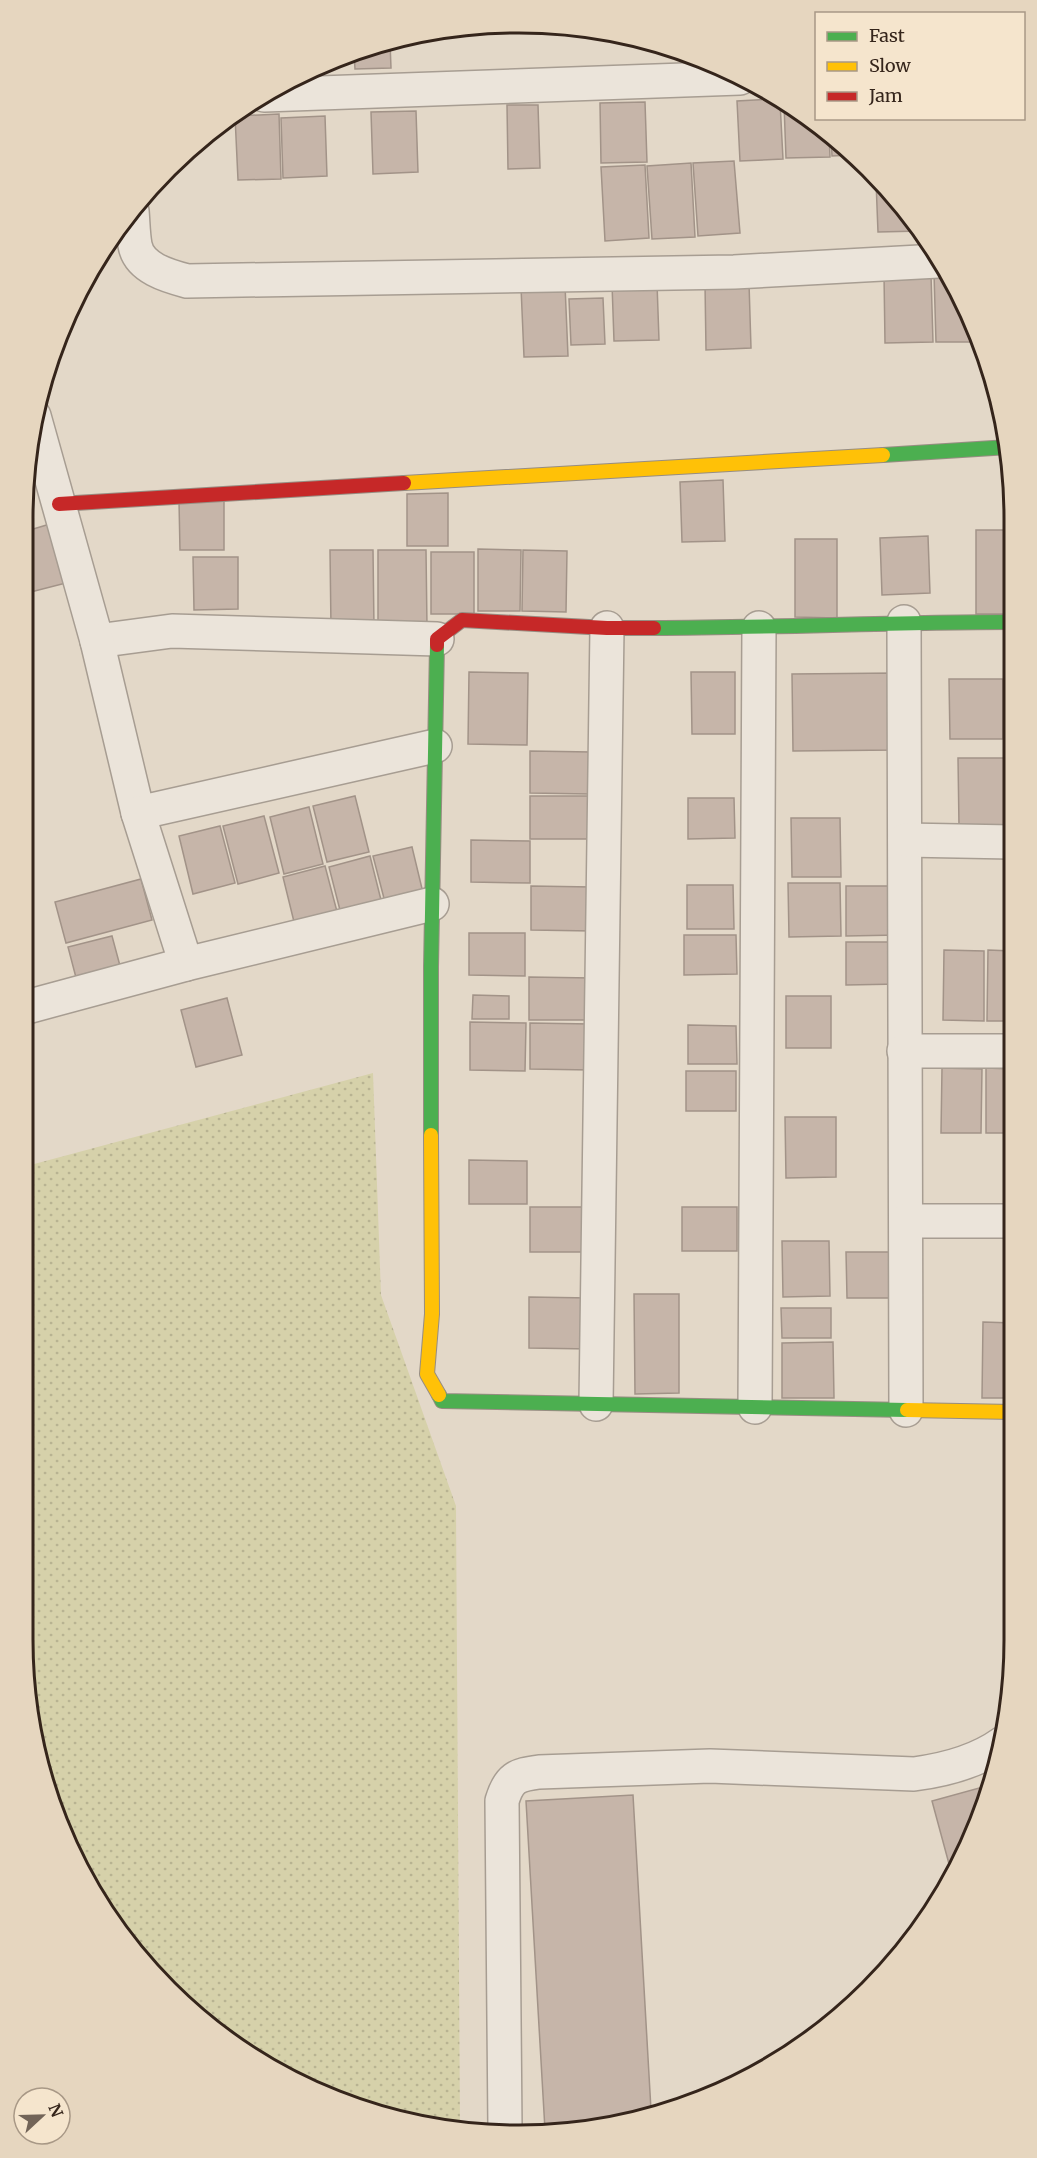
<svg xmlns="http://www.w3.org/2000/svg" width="1037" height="2158" font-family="Merriweather,serif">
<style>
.grass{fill:url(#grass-dots)}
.building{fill:#c6b5a9;stroke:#a29388;stroke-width:1.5}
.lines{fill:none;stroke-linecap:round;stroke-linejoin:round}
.street-casing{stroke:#a79d92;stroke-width:36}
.fast-casing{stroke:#978d82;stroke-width:16}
.slow-casing{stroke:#978d82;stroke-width:16}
.jam-casing{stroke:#978d82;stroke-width:16}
.street{stroke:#ebe4da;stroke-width:33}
.fast{stroke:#4caf50;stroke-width:14}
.slow{stroke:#ffc107;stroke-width:14}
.jam{stroke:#c62828;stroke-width:14}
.rim{fill:none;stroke:#35251b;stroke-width:3}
</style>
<defs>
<pattern id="grass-dots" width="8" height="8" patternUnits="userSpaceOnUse" patternTransform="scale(1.5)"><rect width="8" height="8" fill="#d6d1aa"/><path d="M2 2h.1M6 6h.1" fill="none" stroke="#b8b392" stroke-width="1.8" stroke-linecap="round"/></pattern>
</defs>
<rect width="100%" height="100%" fill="#e3d8c8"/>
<!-- grass -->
<polygon class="grass" points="373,1073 381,1295 456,1506 460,2127 421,2126 270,2069 191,2012 125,1942 49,1799 23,1639 23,1167"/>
<!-- building -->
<g class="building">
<polygon points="390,42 391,68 355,69 354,53"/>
<polygon points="776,99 780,102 783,159 740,161 737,101"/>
<polygon points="645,102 647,162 601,163 600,103"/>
<polygon points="784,104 821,125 829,133 830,157 786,158"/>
<polygon points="507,105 538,105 540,168 508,169"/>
<polygon points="416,111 418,172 373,174 371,112"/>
<polygon points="279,114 281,179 238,180 235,116"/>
<polygon points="325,116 327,176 283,178 281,118"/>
<polygon points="831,135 851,155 832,156"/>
<polygon points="734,161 740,233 698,236 693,163"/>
<polygon points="691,163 695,237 652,239 647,166"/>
<polygon points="645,165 649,238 605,241 601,167"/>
<polygon points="876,181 912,217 920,231 878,232"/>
<polygon points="934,273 944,273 977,328 978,342 936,342"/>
<polygon points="884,275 931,275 933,342 885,343"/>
<polygon points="657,283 659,340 614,341 612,284"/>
<polygon points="749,283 751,348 706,350 705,284"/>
<polygon points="565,285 568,356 524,357 521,287"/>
<polygon points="603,298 605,344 571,345 569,299"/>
<polygon points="723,480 725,541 682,542 680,482"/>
<polygon points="448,493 448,546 407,546 407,494"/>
<polygon points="179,501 224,501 224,550 180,550"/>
<polygon points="50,524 66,583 23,594 23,532"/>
<polygon points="976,530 1010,530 1011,614 976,614"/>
<polygon points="928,536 930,593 882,595 880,538"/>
<polygon points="795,539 837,539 837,618 795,617"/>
<polygon points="478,549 521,550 520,611 478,611"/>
<polygon points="330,550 373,550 374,628 331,628"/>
<polygon points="378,550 426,550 427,627 378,628"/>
<polygon points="523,550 567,551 566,612 522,611"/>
<rect x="431" y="552" width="43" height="62"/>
<polygon points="193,557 238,557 238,609 194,610"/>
<polygon points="469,672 528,673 527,745 468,744"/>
<polygon points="691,672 735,672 735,734 692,734"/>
<polygon points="896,673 896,750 793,751 792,674"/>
<polygon points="949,679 1003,679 1003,739 950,739"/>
<polygon points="530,751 591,752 590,794 530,793"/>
<polygon points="958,758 1011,758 1012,826 959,826"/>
<polygon points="355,796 369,852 327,862 313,806"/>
<rect x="530" y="796" width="61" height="43"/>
<polygon points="688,798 734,798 735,838 688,839"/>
<polygon points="309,807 323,864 284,874 270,817"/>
<polygon points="264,816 279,873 238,884 223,826"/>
<polygon points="791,818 840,818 841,877 792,877"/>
<polygon points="220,826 235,883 193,894 179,836"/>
<polygon points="471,840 530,841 530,883 471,882"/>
<polygon points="412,847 424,897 386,906 373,856"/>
<polygon points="370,856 384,912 343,922 329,867"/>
<polygon points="325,866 340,923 297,934 283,877"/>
<polygon points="141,879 152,920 66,943 55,902"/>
<polygon points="788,883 840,883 841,936 789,937"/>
<polygon points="687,885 733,885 734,929 687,929"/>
<polygon points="531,886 592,887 592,931 531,930"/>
<polygon points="846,886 899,886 899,935 846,936"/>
<polygon points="469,933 525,933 525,976 469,975"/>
<polygon points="684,935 736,935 737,974 684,975"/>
<polygon points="112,936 123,977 79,989 68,947"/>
<polygon points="846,942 900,942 900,984 846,985"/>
<polygon points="944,950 984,951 984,1021 943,1020"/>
<polygon points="988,950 1012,951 1012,1021 987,1021"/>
<polygon points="529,977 592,978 592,1020 529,1020"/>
<polygon points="473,995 509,996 509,1019 472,1019"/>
<rect x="786" y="996" width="45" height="52"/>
<polygon points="227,998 242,1055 196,1067 181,1010"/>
<polygon points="470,1022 526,1023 525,1071 470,1070"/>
<polygon points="530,1023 591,1024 591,1070 530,1069"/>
<polygon points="688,1025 736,1026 737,1064 688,1064"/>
<polygon points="942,1068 982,1069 981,1133 941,1133"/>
<polygon points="986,1068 1012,1069 1013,1133 986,1133"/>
<rect x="686" y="1071" width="50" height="40"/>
<polygon points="785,1117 836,1117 836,1177 786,1178"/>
<polygon points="469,1160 527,1161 527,1204 469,1204"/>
<rect x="530" y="1207" width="60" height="45"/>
<rect x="682" y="1207" width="55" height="44"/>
<polygon points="782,1241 829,1241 830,1296 783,1297"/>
<polygon points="846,1252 899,1252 899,1298 847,1298"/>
<polygon points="634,1294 679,1294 679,1393 635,1394"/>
<polygon points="529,1297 590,1298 590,1349 529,1348"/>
<polygon points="781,1308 831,1308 831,1338 782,1338"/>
<polygon points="983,1322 1013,1323 1014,1398 982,1398"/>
<polygon points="833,1342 834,1398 782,1398 782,1343"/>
<polygon points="990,1785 977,1830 952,1875 932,1801"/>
<polygon points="633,1795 651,2110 583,2131 545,2130 526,1801"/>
</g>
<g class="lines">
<!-- street casing -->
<g class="street-casing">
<g id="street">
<polyline points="264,95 740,78"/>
<path d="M132 211C133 222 133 234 135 245 139 268 168 276 187 281L734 272 938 261"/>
<polyline points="34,416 97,641 172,631 437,639"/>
<polyline points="904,622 906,1410"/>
<polyline points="97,641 138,813 435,746"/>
<polyline points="138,813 186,964"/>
<polyline points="905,840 1012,842"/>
<polyline points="23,1008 186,964 432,904"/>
<polyline points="904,1051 1012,1051"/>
<polyline points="906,1221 1013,1221"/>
<polyline points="596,1404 607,628"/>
<polyline points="755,1407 759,628"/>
<path d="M505 2129 502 1801C509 1778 516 1775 539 1772L710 1766 914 1774C945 1770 978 1761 1003 1743"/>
</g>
</g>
<!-- fast casing -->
<g class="fast-casing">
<g id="fast">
<polyline points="883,455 1009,447"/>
<path d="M654 628C773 628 892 622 1011 622"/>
<polyline points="431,1135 431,967 437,645"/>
<polyline points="439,1395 442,1401 907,1410"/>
</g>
</g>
<!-- slow casing -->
<g class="slow-casing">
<g id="slow">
<polyline points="404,483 883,455"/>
<polyline points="431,1135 432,1314 427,1374 439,1395"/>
<polyline points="907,1410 1014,1412"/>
</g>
</g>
<!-- jam casing -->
<g class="jam-casing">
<g id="jam">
<polyline points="59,504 404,483"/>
<polyline points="437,645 437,639 462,620 607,628 654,628"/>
</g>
</g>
<!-- street -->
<use href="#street" class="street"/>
<!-- fast -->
<use href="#fast" class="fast"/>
<!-- slow -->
<use href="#slow" class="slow"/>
<!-- jam -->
<use href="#jam" class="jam"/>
</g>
<!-- crop -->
<path d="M0 0H1037V2158H0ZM518 33H519A485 485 0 0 1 1004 518V1640A485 485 0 0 1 519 2125H518A485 485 0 0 1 33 1640V518A485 485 0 0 1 518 33Z" fill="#e6d6bf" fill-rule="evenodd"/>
<path class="rim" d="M518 33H519A485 485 0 0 1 1004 518V1640A485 485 0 0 1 519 2125H518A485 485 0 0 1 33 1640V518A485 485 0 0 1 518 33Z"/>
<!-- legend -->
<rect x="815" y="12" width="210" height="108" fill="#f5e5cd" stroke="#a89886" stroke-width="1.5"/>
<rect x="827" y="32" width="30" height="9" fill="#4caf50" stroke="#a89886" stroke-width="1.5"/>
<text x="869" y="42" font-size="18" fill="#35251b">Fast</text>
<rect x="827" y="62" width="30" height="9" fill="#ffc107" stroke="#a89886" stroke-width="1.5"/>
<text x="869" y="72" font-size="18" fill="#35251b">Slow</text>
<rect x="827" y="92" width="30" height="9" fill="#c62828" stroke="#a89886" stroke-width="1.5"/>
<text x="869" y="102" font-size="18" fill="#35251b">Jam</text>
<!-- north arrow -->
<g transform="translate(42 2116) rotate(68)"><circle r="28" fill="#f5e5cd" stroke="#a89886" stroke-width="1.5"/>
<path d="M0-4.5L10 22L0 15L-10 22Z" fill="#726458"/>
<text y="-9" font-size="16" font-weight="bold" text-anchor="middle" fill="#35251b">N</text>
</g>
</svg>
